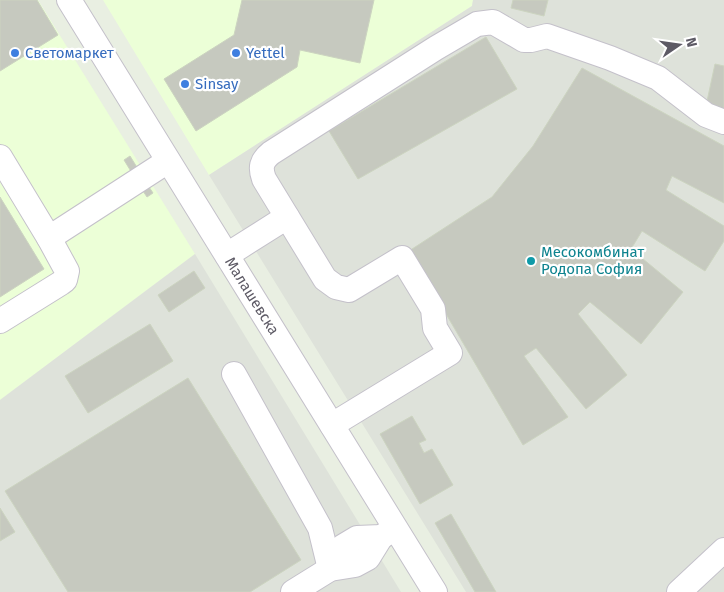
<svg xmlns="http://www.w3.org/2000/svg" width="724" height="592" font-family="'Fira Sans',sans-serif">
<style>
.commercial{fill:#ecffd7}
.industrial{fill:#dee2da}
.building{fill:#c6c9bf;stroke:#ccd4c0}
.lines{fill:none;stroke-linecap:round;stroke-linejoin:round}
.minor-casing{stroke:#c4c1ca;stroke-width:26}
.minor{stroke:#fff;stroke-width:24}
.shop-dot{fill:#3f7fe0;stroke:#fff;stroke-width:2}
.culture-dot{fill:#0f9aa8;stroke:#fff;stroke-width:2}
.labels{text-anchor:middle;stroke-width:4.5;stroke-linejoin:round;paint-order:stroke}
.shop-label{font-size:15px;fill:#366cbe;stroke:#fff;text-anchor:start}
.culture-label{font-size:15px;fill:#0d838f;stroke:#fff;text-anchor:start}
.street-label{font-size:15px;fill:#5d5a65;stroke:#fff}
</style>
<rect width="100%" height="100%" fill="#e9efe2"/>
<!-- commercial -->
<g class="commercial">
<polygon points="0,0 38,0 195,254 0,400"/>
<polygon points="103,0 473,0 472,6 209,175"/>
</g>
<!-- industrial -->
<g class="industrial">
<polygon points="473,0 724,0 724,592 466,592 209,175 472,6"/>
<polygon points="195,254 401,592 0,592 0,400"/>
</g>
<!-- building -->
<g class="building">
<polygon points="0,0 37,0 58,35 0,71"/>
<polygon points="242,0 374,0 360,63 300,50 297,67 196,131 164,79 234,35"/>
<polygon points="513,0 548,0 544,16 511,8"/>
<polygon points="486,37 517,89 358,179 329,131"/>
<polygon points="715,64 724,66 724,110 706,106"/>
<polygon points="582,68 724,146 724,203 672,176 666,190 724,226 724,241 705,271 642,231 631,249 683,292 641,344 590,302 578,314 627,375 586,409 536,348 524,356 568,417 523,445 409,251 492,197 533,146"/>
<polygon points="130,156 138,169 132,173 124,160"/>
<polygon points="149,187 153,193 147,197 143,191"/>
<polygon points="0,197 44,269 0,297"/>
<polygon points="194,271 205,288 169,312 158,295"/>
<polygon points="150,324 173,361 88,413 65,376"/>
<polygon points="188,378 301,560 250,592 68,592 5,491"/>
<polygon points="412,416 426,440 419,443 424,453 432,449 453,485 420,504 380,434"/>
<polygon points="0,508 15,532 0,541"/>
<polygon points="451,514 496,592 475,592 435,523"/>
</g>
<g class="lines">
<!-- minor casing -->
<g class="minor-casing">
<g id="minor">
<polyline points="69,0 435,592"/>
<polyline points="0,157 49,238 67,271 65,280 61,283 0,321"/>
<polyline points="49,238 168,161"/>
<polyline points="227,255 287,217"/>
<polyline points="234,374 320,528 330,569"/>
<path d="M332 425 450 353 435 328 433 309 402 258 349 290 336 287 325 279 264 179C260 168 261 161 271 153L436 48 477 24 493 22 524 40H531L547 36 610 58 658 78 706 115 724 122"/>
<polyline points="330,569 342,547 357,538 381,537 391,531"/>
<polyline points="293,592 330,569 355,565 368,558 381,537"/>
<polyline points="679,592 724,550"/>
</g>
</g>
<!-- minor -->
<use href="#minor" class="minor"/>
</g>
<!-- markers -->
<g class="shop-dot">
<circle cx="15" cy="53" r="5"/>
<circle cx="236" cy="53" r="5"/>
<circle cx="185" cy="84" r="5"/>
</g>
<circle class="culture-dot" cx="531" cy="261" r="5"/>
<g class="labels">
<!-- shop labels -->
<g class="shop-label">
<text x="25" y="58">Светомаркет</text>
<text x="246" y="58">Yettel</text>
<text x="195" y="89">Sinsay</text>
</g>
<!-- culture labels -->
<g class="culture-label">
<text x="541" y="257">Месокомбинат<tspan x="541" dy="17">Родопа София</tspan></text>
</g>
<!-- street labels -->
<g class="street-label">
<text transform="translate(252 296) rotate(58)" y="5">Малашевска</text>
</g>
</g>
<!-- north arrow -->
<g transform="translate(679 45) rotate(77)" stroke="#ffffff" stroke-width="4" paint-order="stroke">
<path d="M0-4L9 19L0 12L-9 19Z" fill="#5d5a65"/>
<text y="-8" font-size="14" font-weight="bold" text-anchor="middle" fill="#5d5a65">N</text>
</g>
</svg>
